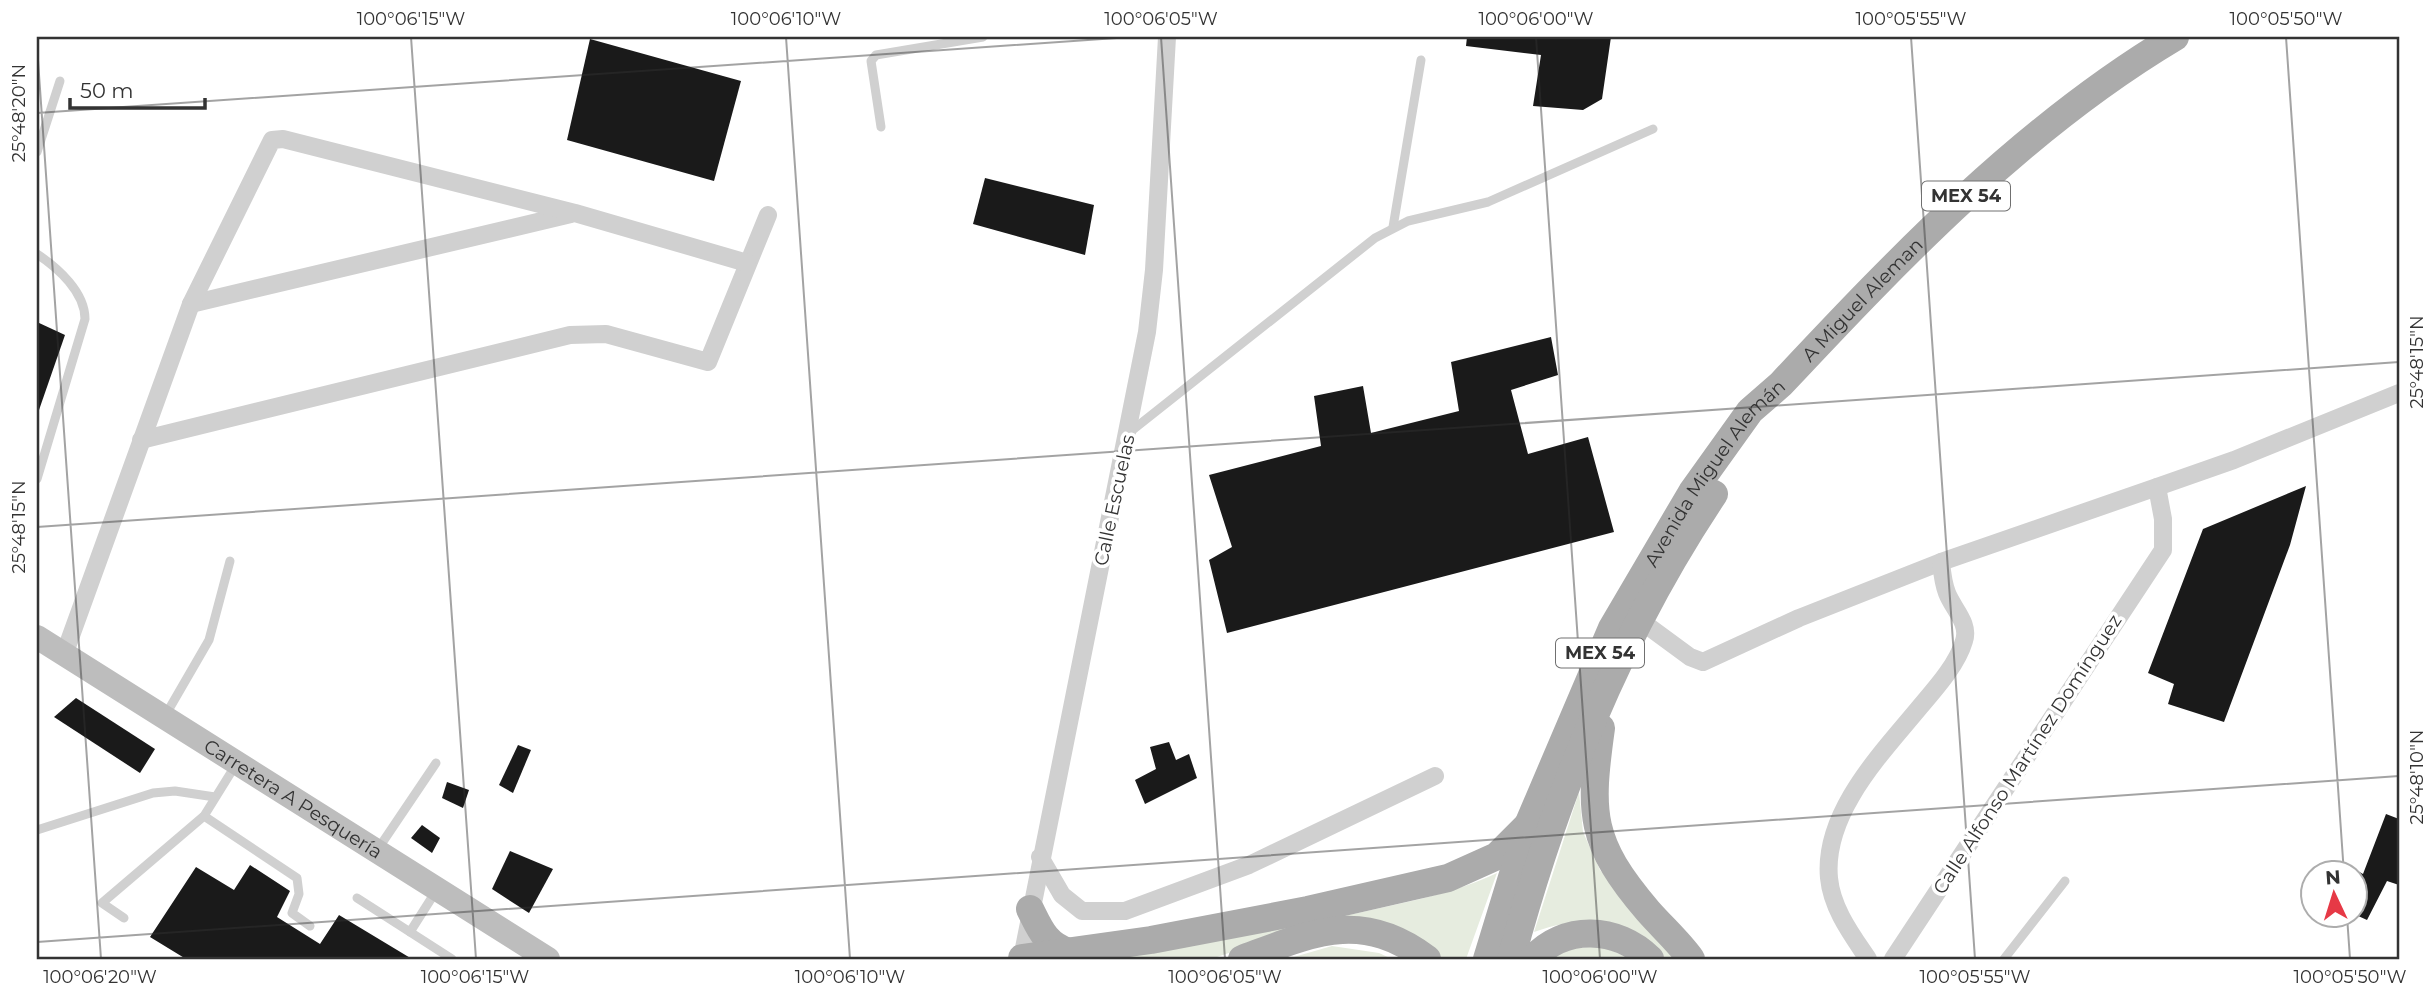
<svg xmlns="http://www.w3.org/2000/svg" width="2436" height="996" font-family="Montserrat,sans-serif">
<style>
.green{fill:#e6ecdf}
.building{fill:#1a1a1a}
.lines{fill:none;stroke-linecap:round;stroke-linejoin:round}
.service{stroke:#d0d0d0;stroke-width:9}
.minor{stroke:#d0d0d0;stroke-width:18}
.secondary{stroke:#bdbdbd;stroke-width:24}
.primary{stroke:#ababab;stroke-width:28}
.ticks{fill:none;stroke:#333;stroke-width:2;stroke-opacity:0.45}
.labels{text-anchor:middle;stroke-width:7;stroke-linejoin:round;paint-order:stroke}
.shield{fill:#fff;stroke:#707070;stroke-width:2}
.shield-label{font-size:18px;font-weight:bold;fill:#333}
.street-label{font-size:19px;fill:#333;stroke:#fff}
.neatline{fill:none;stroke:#333;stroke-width:2.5}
.ticks-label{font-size:18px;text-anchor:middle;fill:#333}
</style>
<rect width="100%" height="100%" fill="#fff"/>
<!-- green -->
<g class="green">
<path d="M1579 792 1583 832 1600 870 1674 959H1662C1606 926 1601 910 1534 932Z"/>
<path d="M1497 873 1466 959H1432L1297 930 1211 959H1100C1186 945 1273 931 1358 913 1406 902 1453 894 1497 873Z"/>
<polygon points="1332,946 1379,953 1392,959 1287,959"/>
<polygon points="1602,946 1630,959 1543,959 1553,950"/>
</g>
<!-- building -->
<g class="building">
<polygon points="1467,37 1611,37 1602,99 1583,110 1533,106 1541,55 1466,46"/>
<polygon points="590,39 741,81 714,181 567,140"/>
<polygon points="985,178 1094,205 1085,255 973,224"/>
<polygon points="37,322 65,335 39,410 37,410"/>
<polygon points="1551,337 1558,375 1511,390 1528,454 1588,437 1614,532 1227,633 1209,560 1232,547 1209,475 1321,446 1314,396 1363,386 1371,433 1459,411 1451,362"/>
<polygon points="2306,486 2290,545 2224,722 2168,704 2174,684 2148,673 2203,529"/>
<polygon points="76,698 155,749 140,773 54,717"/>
<polygon points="1169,742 1176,760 1189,754 1197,778 1145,804 1135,780 1156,769 1150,747"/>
<polygon points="518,745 531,750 513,793 499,785"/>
<polygon points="447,782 469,790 463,808 442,798"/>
<polygon points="2386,814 2399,819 2399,885 2387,881 2367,920 2356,915 2356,870 2363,874"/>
<polygon points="422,825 440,838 432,853 411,838"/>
<polygon points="510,851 553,869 529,913 492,889"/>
<polygon points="250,865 290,891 277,917 320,944 339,915 412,959 186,959 150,937 196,867 234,890"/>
</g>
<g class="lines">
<!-- service -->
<g class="service">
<polyline points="881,127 871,61 876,55 983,37"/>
<polyline points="37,152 60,81"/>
<polyline points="1393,227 1421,60"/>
<path d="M37 254C58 268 85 292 85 319L37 479"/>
<polyline points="1130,432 1375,238 1408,221 1488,202 1653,129"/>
<polyline points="165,716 209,640 230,561"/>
<polyline points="204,816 297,878 299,894 292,913 310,926"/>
<polyline points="37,830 153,793 175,791 215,797"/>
<polyline points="378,849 436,763"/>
<polyline points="357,898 410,932 436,891"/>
<polyline points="124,918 102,903 204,816 235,766"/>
<polyline points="410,932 452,959"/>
<polyline points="2004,959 2065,881"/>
</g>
<!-- minor -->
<g class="minor">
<polyline points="191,304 571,214"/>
<polyline points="141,440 570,335 606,334 708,362 768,215"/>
<polyline points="2157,487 2234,460 2399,393"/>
<polyline points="1641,621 1690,657 1703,662 1799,618 1941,562"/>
<polyline points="64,655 191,304 272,140 283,139 575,213 747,263"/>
<polyline points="1040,857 1062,895 1082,911 1125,911 1249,865 1435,776"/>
<polyline points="1022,958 1147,332 1154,270 1167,37"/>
<path d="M1868 959C1852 935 1832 909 1829 878 1823 813 1881 754 1919 708 1935 689 1957 665 1964 641 1970 623 1953 609 1947 593 1943 583 1942 572 1941 562L2157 487 2163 519V550L1893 959"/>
</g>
<!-- secondary -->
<path class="secondary" id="s1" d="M37 637 548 959"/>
<!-- primary -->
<g class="primary">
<path d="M1601 728C1589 814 1589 842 1648 911 1662 927 1679 942 1691 959"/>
<path d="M1030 909C1040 929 1046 945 1069 952"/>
<polyline points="1022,958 1151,940 1308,910 1448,878 1497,856 1526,827"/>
<path d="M1242 959C1312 933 1361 909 1427 959"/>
<path id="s2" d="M1487 959 1528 825 1612 628 1692 492 1750 411 1781 384C1900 257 2024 127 2175 37"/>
<path d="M1511 959C1555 796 1620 634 1714 494"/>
<path d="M1533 959C1564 924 1617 926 1650 959"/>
</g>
</g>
<!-- ticks -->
<path class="ticks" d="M411 37 476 959M786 37 850 959M1161 37 1225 959M1536 37 1600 959M1911 37 1975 959M2286 37 2344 874M37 46 101 959M37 113 1131 37M37 527 2399 362M2347 916 2350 959M37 942 2399 776"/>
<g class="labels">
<!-- shield labels -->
<g class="shield">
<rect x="1922" y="181.5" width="88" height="29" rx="5"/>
<rect x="1556" y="638.5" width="88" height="29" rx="5"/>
</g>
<g class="shield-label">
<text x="1966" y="202">MEX 54</text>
<text x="1600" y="659">MEX 54</text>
</g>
<!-- street labels -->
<g class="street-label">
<text dy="7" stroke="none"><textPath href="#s2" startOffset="770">A Miguel Aleman</textPath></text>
<text dy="7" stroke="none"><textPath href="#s2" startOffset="541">Avenida Miguel Alemán</textPath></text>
<text transform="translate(1114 500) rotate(-78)" y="7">Calle Escuelas</text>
<text transform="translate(2027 754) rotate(-57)" y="7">Calle Alfonso Martínez Domínguez</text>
<text dy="7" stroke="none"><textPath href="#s1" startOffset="303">Carretera A Pesquería</textPath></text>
</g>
</g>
<!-- border -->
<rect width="2436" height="996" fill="none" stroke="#ffffff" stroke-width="77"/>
<!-- north arrow -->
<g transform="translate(2334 894) rotate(356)"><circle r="33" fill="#ffffff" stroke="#adadad" stroke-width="2"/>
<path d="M0-5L12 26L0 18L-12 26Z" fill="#e63946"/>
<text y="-10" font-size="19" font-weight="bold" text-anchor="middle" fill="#333333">N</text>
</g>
<!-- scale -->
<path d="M70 98v10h135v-10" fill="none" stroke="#333333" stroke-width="3.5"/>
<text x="80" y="98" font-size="21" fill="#333333" stroke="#ffffff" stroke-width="5" paint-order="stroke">50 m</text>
<rect x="38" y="38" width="2360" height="920" class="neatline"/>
<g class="ticks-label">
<text x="411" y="25">100°06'15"W</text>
<text x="786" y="25">100°06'10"W</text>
<text x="1161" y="25">100°06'05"W</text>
<text x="1536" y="25">100°06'00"W</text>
<text x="1911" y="25">100°05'55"W</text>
<text x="2286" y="25">100°05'50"W</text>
<text transform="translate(19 113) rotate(-90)" y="6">25°48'20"N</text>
<text transform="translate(2417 362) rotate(-90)" y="6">25°48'15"N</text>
<text transform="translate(19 527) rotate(-90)" y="6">25°48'15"N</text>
<text transform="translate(2417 777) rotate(-90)" y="6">25°48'10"N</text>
<text x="100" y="983">100°06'20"W</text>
<text x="475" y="983">100°06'15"W</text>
<text x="850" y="983">100°06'10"W</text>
<text x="1225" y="983">100°06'05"W</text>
<text x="1600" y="983">100°06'00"W</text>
<text x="1975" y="983">100°05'55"W</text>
<text x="2350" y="983">100°05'50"W</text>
</g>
</svg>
